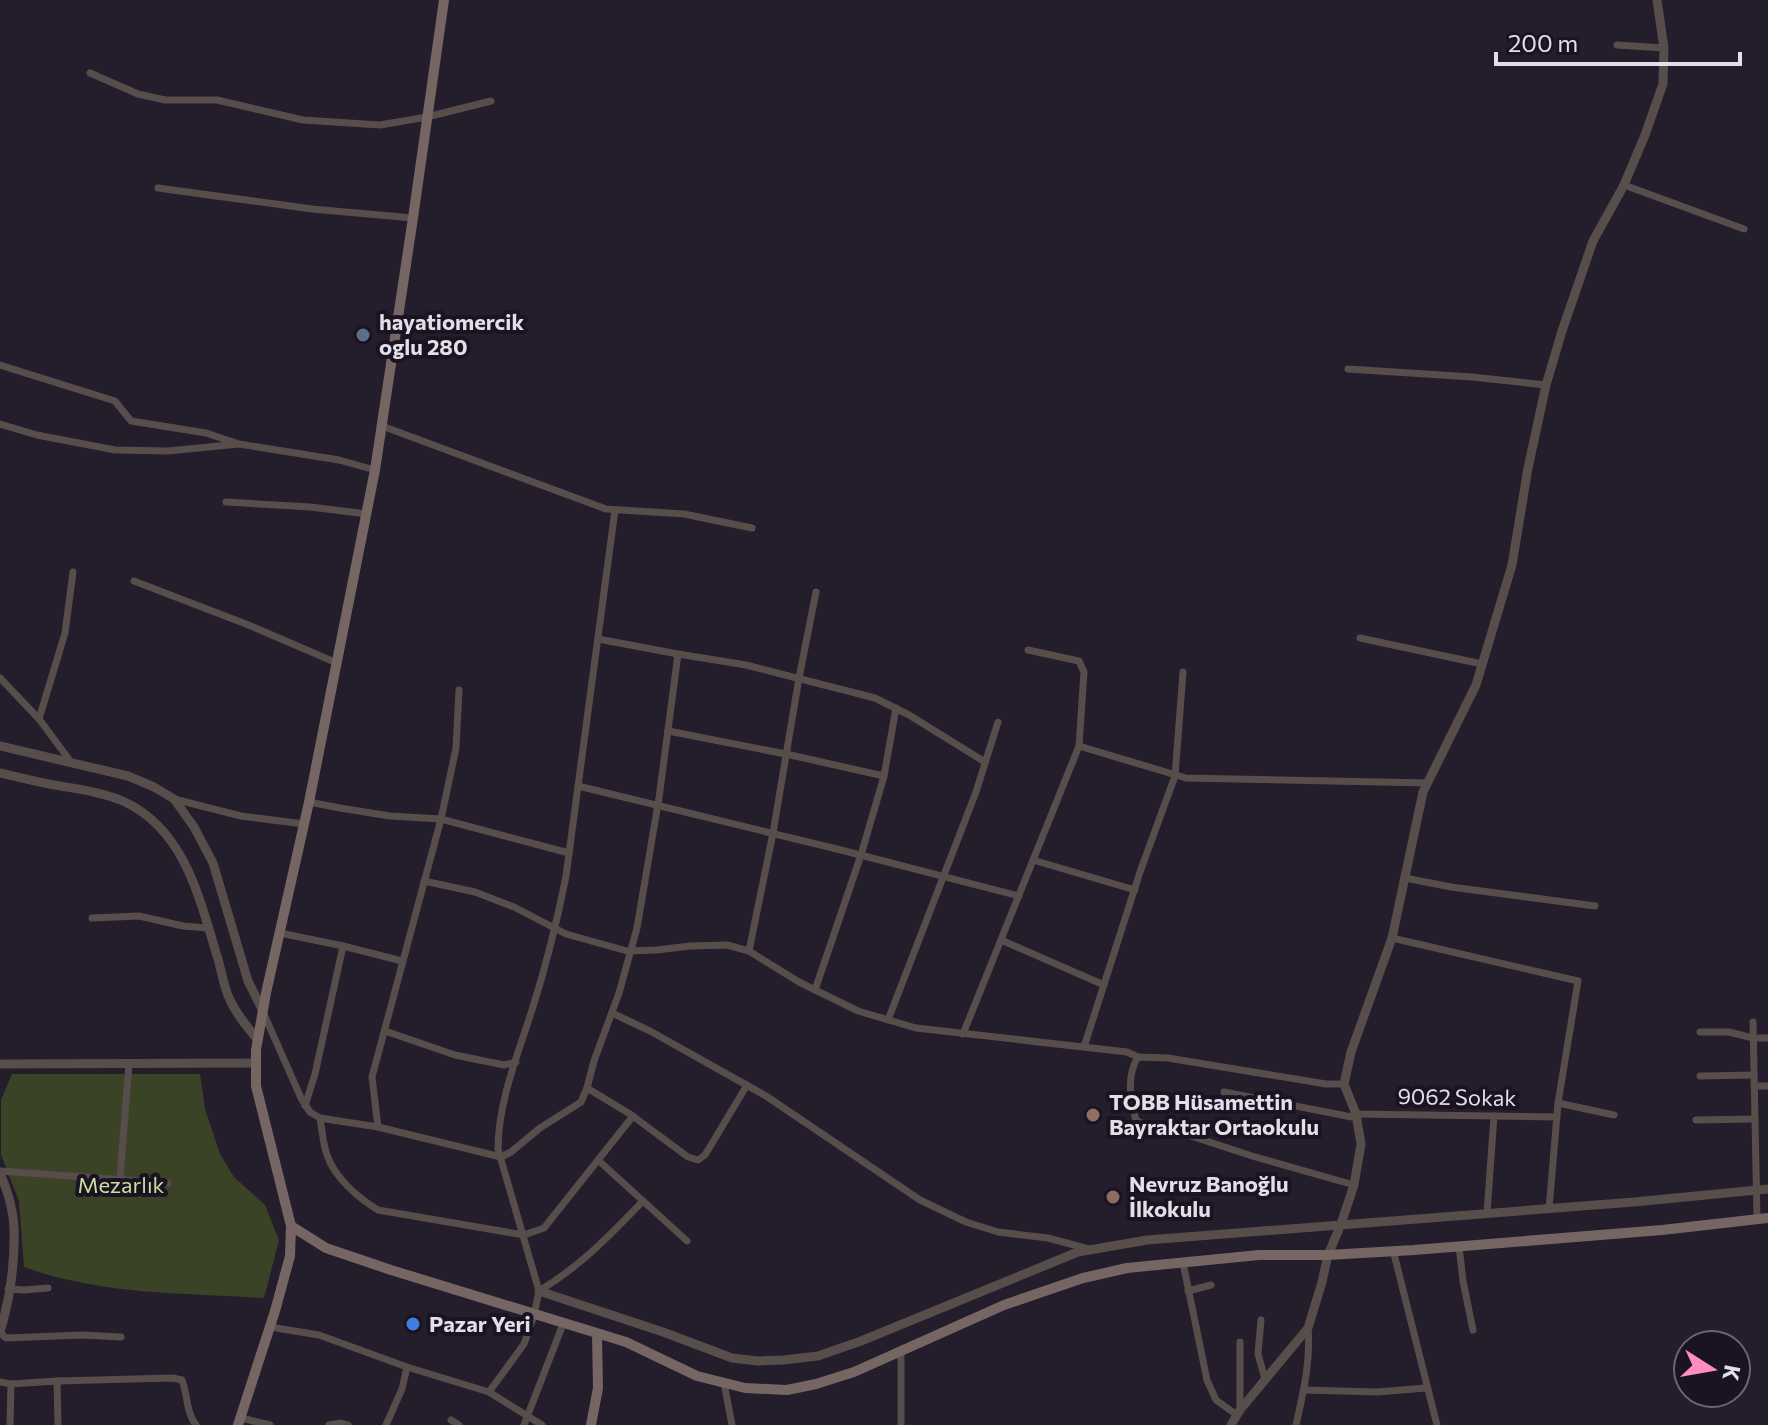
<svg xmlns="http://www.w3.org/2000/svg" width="1768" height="1425" font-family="Commissioner,sans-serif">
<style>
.green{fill:#3a4326}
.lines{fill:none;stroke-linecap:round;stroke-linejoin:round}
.minor{stroke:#574d4b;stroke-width:7}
.tertiary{stroke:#574d4b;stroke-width:9}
.secondary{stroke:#756663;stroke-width:10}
.service-dot{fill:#5c6f8a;stroke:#1a1422;stroke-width:3}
.education-dot{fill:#8d6e63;stroke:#1a1422;stroke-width:3}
.shop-dot{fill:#3f7fe0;stroke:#1a1422;stroke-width:3}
.labels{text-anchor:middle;stroke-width:8;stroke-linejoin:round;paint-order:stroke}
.poi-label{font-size:22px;font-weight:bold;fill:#e3dfe9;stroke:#1a1422;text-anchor:start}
.street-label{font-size:22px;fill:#e3dfe9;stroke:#1a1422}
.park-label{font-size:22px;fill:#c9de9f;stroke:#1a1422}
</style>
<rect width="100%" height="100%" fill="#231d2c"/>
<!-- green -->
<path class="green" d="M12 1074H200L205 1109 220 1154 234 1177 265 1205 279 1240 264 1298C183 1293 101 1295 24 1267L19 1201 1 1155V1100Z"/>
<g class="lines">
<!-- minor -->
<g class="minor">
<polyline points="1617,45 1664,48"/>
<polyline points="90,73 138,94 165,100 217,100 303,120 380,125 427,117 491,101"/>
<polyline points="1624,185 1744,229"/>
<polyline points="158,188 312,209 413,218"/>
<polyline points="0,365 115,401 131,421 206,433 236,443"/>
<polyline points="1348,369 1472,377 1546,385"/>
<polyline points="0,424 37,435 115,450 168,451 239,444 339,460 375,470"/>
<polyline points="382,426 606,509 684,514 752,528"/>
<polyline points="226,502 310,507 367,514"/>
<polyline points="134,581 246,624 337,663"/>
<polyline points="1360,638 1482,664"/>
<polyline points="598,639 678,654 746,665 875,698 909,715 985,762"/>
<polyline points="0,678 39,719 71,762"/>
<polyline points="39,719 65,633 73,572"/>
<polyline points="668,731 786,754 884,776"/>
<polyline points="1079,746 1186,778 1428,783"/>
<polyline points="578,786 841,850 1019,896"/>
<polyline points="174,799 241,816 304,824"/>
<polyline points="309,802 340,808 390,816 441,819 569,853"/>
<polyline points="1033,860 1135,890"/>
<polyline points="1405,878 1451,887 1595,906"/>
<polyline points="424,881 475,892 514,907 566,934 627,951 657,950 690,946 727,945 749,951 799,982 858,1011 916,1028 1127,1052 1138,1057"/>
<polyline points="92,918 139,916 183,926 208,928"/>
<polyline points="280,933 343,946 402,961"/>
<polyline points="1392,938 1578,981 1558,1103 1549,1209"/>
<polyline points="1001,940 1104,985"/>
<polyline points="749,951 773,833 799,678 816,592"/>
<polyline points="815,990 861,855 884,776 896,708"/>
<polyline points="263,1012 301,1098 310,1112 320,1118 378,1127 501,1157 511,1152 540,1128 581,1102 587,1088 594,1061 619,993 637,928 659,798 678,654"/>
<polyline points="612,1013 650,1031 766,1096 920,1200 966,1222 998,1232 1048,1238 1089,1249"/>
<polyline points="888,1020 976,792 998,722"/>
<polyline points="1753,1022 1757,1218"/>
<polyline points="385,1031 455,1055 504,1065 516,1062"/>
<polyline points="1700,1032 1729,1032 1753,1038 1768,1038"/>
<polyline points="963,1034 1079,746 1084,672 1079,661 1028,650"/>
<polyline points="1084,1047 1140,872 1175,776 1183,672"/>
<polyline points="1700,1076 1754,1075"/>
<path d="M1344 1084H1326L1168 1058 1138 1057C1126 1076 1130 1100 1136 1120L1148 1127 1182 1133 1252 1156 1354 1185"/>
<polyline points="1754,1086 1768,1086"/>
<polyline points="587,1088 630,1114 688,1157 698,1160 705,1155 747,1085"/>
<polyline points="1224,1092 1357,1118"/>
<polyline points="1558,1103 1614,1115"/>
<polyline points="305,1106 315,1074 343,946"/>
<polyline points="1356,1114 1557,1117"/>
<path d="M320 1118C322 1130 323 1144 327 1155 335 1178 358 1198 378 1210L524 1235 544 1228 633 1116"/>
<polyline points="1696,1120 1755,1119"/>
<polyline points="378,1127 372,1077 441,819 456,748 459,690"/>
<polyline points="598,1160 687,1241"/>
<polyline points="0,1171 168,1183"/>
<polyline points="120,1178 129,1064"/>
<polyline points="1487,1213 1494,1116"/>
<polyline points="1459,1246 1463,1281 1473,1330"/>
<polyline points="1393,1250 1437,1425"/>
<polyline points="1183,1263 1207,1380 1216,1400 1237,1415"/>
<polyline points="8,1289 24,1290 48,1288"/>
<path d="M539 1291C582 1265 609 1236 643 1201"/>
<polyline points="1188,1291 1211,1285"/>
<polyline points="1261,1320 1258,1354 1265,1379"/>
<polyline points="270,1327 319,1335 407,1367 489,1392 542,1425"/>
<polyline points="0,1333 6,1338 82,1335 121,1337"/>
<polyline points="901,1351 901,1425"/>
<polyline points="57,1381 58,1425"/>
<path d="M0 1382 11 1384 57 1381 173 1378 182 1380C188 1396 186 1412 196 1425"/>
<polyline points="724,1383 732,1425"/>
<polyline points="1304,1390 1377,1392 1426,1388"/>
<path d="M489 1392 524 1344 534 1315 539 1291 498 1149C498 1102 518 1054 532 1010 546 966 557 922 566 876L615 510"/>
<polyline points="1240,1410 1240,1342"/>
<polyline points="241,1418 270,1425"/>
<polyline points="451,1420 459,1425"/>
<polyline points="10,1425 11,1384"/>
<polyline points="329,1425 341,1423 348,1425"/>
<polyline points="386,1425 402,1389 407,1367"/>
<polyline points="524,1425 563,1324"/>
<path d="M1296 1425C1303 1393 1311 1361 1308 1328"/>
</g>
<!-- tertiary -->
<g class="tertiary">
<polyline points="0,746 128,776 154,787 174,799 194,827 213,863 248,981 263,1011"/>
<path d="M0 773C18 777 36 782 54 785 77 789 103 792 125 802 186 831 200 901 218 959 222 973 224 988 230 1000 237 1015 247 1027 258 1040"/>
<polyline points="0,1064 256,1063"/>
<path d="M0 1173C7 1189 13 1209 14 1227 15 1261 10 1299 0 1332"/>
<polyline points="539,1291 663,1332 732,1358 758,1361 783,1360 818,1356 861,1341 1078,1252 1147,1240 1634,1202 1768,1189"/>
<polyline points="1231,1425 1240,1410 1308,1328 1322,1282 1328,1255 1341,1224 1354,1185 1361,1144 1356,1114 1344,1084 1351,1052 1392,938 1423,792 1476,685 1512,565 1528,468 1546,385 1562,331 1593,241 1624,185 1645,135 1663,84 1664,48 1657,0"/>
</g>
<!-- secondary -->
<g class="secondary">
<polyline points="291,1226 326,1248 391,1270 626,1342 697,1376 745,1388 787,1390 816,1384 854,1372 1004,1305 1083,1278 1127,1268 1259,1255 1328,1255 1414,1250 1662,1230 1768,1218"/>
<polyline points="238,1425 275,1311 290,1256 291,1226 256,1086 256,1050 266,993 309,802 375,470 413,218 444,0"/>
<polyline points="591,1425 598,1388 597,1334"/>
</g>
</g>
<!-- markers -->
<circle class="service-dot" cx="363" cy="335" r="8"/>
<g class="education-dot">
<circle cx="1093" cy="1115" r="8"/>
<circle cx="1113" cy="1197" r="8"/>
</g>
<circle class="shop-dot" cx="413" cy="1324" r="8"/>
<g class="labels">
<!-- poi labels -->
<g class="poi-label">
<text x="379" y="330">hayatiomercik<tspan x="379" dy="25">oglu 280</tspan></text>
<text x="1109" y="1110">TOBB Hüsamettin<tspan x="1109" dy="25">Bayraktar Ortaokulu</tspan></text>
<text x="1129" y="1192">Nevruz Banoğlu<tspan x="1129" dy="25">İlkokulu</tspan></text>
<text x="429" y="1332">Pazar Yeri</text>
</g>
<!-- street labels -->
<g class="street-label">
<text transform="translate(1457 1097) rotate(1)" y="8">9062 Sokak</text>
</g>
<!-- park labels -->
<g class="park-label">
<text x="121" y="1193">Mezarlık</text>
</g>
</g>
<!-- north arrow -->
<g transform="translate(1712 1369) rotate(101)"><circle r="38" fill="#1a1422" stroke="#6a6572" stroke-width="2"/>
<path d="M0-6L14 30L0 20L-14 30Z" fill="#fe8ebd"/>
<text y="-12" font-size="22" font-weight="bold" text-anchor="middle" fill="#e3dfe9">K</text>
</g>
<!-- scale -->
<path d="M1496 52v12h244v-12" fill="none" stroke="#e3dfe9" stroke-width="4"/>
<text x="1508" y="52" font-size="24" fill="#e3dfe9" stroke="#1a1422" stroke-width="6" paint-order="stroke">200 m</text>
</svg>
